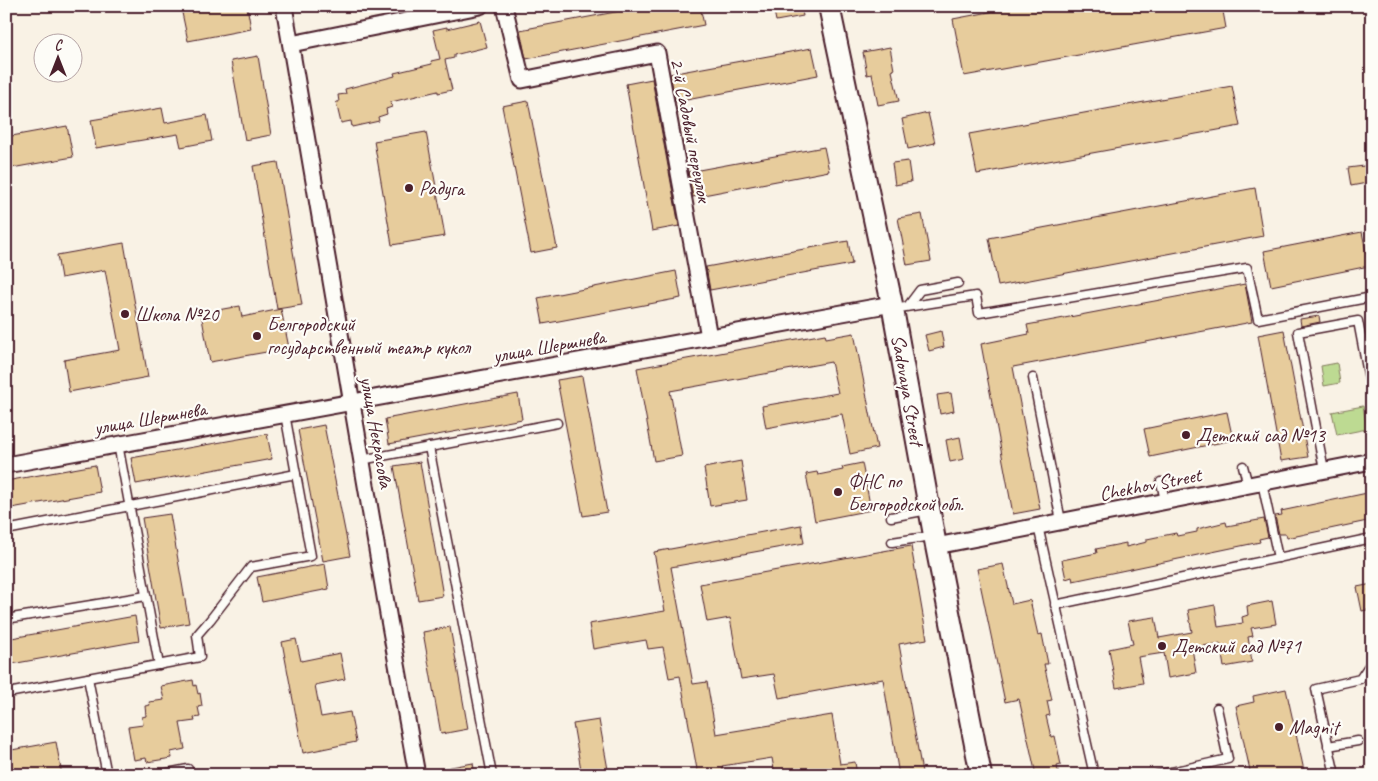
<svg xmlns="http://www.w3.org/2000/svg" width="1378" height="781" font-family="Caveat,sans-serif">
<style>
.green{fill:#bdda92;stroke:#847c5e}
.building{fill:#e7cc9c;stroke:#4a1f2b}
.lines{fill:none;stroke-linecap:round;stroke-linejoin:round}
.service-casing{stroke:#4a1f2b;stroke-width:11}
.minor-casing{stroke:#4a1f2b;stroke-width:19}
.secondary-casing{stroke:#4a1f2b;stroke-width:24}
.service{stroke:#fdfcf7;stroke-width:8}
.minor{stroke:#fdfcf7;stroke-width:15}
.secondary{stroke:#fdfcf7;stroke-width:20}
.poi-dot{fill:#4a1f2b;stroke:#fdfcf7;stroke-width:2}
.labels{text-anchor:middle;stroke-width:4.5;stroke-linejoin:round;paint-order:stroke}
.street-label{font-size:20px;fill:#4a1f2b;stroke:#fdfcf7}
.poi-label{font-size:20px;fill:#4a1f2b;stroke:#fdfcf7;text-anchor:start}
</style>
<rect width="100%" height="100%" fill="#f9f2e5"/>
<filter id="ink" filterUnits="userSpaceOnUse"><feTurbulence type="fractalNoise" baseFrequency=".02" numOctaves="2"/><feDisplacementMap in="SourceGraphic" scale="10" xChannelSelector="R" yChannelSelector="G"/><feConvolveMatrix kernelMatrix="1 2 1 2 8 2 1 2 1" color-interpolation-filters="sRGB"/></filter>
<g filter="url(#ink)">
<!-- green -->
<g class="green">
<polygon points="1337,363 1340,383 1324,386 1321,366"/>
<polygon points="1363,406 1367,429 1337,435 1332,412"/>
</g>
<!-- building -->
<g class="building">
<polygon points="188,6 247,6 251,29 188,41 181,8"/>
<polygon points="647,6 700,6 704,25 526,59 520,30"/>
<polygon points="773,6 801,6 803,16 776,21"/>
<polygon points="1021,6 1222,6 1226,28 964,76 953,19"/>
<polygon points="480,21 487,47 454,55 454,58 445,60 452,90 438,93 438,91 391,102 392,107 386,109 387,114 378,117 379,121 352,127 351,121 341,123 336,102 339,102 338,95 346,94 345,89 395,76 394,73 432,64 431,61 440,59 433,30 447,27 447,29"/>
<polygon points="890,47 894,70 892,71 899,101 878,105 872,74 867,75 863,52"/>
<polygon points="812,48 818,75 676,102 670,74"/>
<polygon points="258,56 271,135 245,140 231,61"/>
<polygon points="652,79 679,226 652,231 626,84"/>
<polygon points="1232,86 1240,126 977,174 969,134"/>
<polygon points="528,101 557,248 531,253 502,106"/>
<polygon points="162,108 165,123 207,115 212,141 181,147 178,134 96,148 91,120"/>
<polygon points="928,113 935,143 908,149 902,119"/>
<polygon points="67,126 73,157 6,169 6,137"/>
<polygon points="426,132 445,236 392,245 374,141"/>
<polygon points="824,147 829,171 693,197 688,172"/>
<polygon points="908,161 911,182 895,185 892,163"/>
<polygon points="278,162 302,305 277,309 253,166"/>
<polygon points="1372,165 1372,182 1351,186 1348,168"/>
<polygon points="1255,188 1263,236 998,286 989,238"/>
<polygon points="922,214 931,261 907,265 898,218"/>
<polygon points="1362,232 1369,266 1271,286 1264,251"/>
<polygon points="848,241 852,264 710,290 706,267"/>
<polygon points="124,243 148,377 69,392 64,360 120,350 105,270 61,278 57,255"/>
<polygon points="676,271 681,298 543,324 538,298"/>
<polygon points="1245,284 1252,322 1013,367 1040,509 1013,514 981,344 1029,334 1027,325"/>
<polygon points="240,306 242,317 281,309 289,348 210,362 201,313"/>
<polygon points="1319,316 1320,322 1301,326 1300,319"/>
<polygon points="1284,330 1308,457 1281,461 1258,335"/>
<polygon points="941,331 944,347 929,351 925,335"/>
<polygon points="854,333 877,448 850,454 842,414 766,428 762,406 838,393 831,362 670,391 682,456 654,461 637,368 825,334 826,338"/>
<polygon points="582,376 607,512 583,516 557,380"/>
<polygon points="951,393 954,411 940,414 937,395"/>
<polygon points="518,394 522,419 389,444 385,419"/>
<polygon points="1227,412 1233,440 1150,457 1144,429"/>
<polygon points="324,425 350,556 323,561 298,430"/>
<polygon points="267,434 272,459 136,484 131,458"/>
<polygon points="960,437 964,459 950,462 946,440"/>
<polygon points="741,461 747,500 710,506 704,468"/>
<polygon points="420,462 443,596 418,600 394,466"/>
<polygon points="862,463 871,510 815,521 806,474 817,472 818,475 843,470 842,467"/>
<polygon points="95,465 100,492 6,509 6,481"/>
<polygon points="1372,492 1372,520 1287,538 1286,534 1279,534 1275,516 1282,515 1281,511"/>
<polygon points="170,514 189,623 161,628 142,518"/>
<polygon points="1264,519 1268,537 1259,539 1260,542 1073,581 1072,577 1066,579 1062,560 1097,553 1096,549 1126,543 1126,547 1147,542 1147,539 1176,533 1177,536 1197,532 1197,529 1226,522 1227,526"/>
<polygon points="801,525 804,543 671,567 693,684 707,682 716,734 832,715 840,764 855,762 857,775 775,775 772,758 722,766 724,775 698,775 680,676 669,678 663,647 648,649 646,640 593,649 589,624 665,611 654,552"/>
<polygon points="911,546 927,639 899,644 922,772 899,775 883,679 779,698 774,674 741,679 730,618 707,622 700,584"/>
<polygon points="325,564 329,589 262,602 257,577"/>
<polygon points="1003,564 1012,604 1030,600 1038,635 1042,634 1048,664 1044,664 1052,700 1047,701 1050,715 1046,716 1051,737 1055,736 1061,765 1057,766 1059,775 1036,775 1019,699 1005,702 977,569"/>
<polygon points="1372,584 1372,609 1362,611 1357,587"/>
<polygon points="1272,601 1276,624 1251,628 1253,636 1248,637 1252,662 1224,667 1220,643 1192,648 1196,673 1168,678 1164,653 1138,657 1143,683 1116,688 1109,649 1133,644 1128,621 1155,617 1159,638 1192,632 1188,610 1215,605 1218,627 1243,623 1242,617 1248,615 1247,606"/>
<polygon points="135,616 139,641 6,665 6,639"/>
<polygon points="450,627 468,729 441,734 423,632"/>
<polygon points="296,639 301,661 340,653 345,679 315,685 321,717 350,712 356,742 303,753 282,642"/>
<polygon points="193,680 194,686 196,685 198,694 200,693 202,706 198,707 200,717 194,718 195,721 180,723 185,749 171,752 172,758 147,762 146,758 134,760 128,727 143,725 142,717 146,716 145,706 150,705 149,702 164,700 161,686"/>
<polygon points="1286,689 1305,775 1251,775 1236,706 1254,702 1253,696"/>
<polygon points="599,720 609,775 582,775 573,724"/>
<polygon points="56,742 62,775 6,775 6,751"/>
<polygon points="473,763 475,775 440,775 440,769"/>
</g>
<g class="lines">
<!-- service casing -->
<g class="service-casing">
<g id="service">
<polyline points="908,306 920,290 958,283"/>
<polyline points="893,309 976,296 979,313 1247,268 1258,319 1372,297"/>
<polyline points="1033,378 1061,521"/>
<polyline points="118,444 159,665"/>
<polyline points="429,447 492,775"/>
<polyline points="361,460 557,423"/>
<polyline points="1243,466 1248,485"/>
<polyline points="1324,470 1298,332 1358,321 1372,395"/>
<polyline points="1161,482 1165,501"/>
<polyline points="1262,482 1278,558"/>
<polyline points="891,517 928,510"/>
<polyline points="1038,526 1094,775"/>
<polyline points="6,530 296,474"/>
<polyline points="892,542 932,536"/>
<polyline points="1055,605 1372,538"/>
<polyline points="6,619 146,596"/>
<polyline points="88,678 107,775"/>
<polyline points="8,693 200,657 197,635 210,620 251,567 311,556 285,414"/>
<polyline points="1328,746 1358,741"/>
<polyline points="1180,770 1228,759 1217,708"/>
<polyline points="158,775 188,769"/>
<polyline points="1157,775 1180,770 1181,775"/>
<polyline points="1335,775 1316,689 1360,679 1372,661"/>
</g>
</g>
<!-- minor casing -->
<g class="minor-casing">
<g id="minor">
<polyline points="284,6 389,620 417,775"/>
<polyline points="504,6 522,80 657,53 709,337"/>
<polyline points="291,44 480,6"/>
<polyline points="6,465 892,304"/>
<polyline points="936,546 1372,461"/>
</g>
</g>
<!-- secondary casing -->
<g class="secondary-casing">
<polyline id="secondary" points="829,6 892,304 936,546 981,775"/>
</g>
<!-- service -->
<use href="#service" class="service"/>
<!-- minor -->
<use href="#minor" class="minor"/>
<!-- secondary -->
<use href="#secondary" class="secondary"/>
</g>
</g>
<!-- markers -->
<g class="poi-dot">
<circle cx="409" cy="188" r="5"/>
<circle cx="125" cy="314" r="5"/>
<circle cx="257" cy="336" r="5"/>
<circle cx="1186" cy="435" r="5"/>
<circle cx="838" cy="492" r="5"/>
<circle cx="1162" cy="646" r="5"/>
<circle cx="1279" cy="727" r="5"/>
</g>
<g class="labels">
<!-- street labels -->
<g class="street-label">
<text transform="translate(691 130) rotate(79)" y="7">2-й Садовый переулок</text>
<text transform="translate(549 346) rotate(-10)" y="7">улица Шершнева</text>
<text transform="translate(908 390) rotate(80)" y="7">Sadovaya Street</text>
<text transform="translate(150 418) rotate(-10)" y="7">улица Шершнева</text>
<text transform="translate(377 432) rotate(80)" y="7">улица Некрасова</text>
<text transform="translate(1150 484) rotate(-11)" y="7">Chekhov Street</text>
</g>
<!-- poi labels -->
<g class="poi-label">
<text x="419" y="195">Радуга</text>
<text x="135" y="321">Школа №20</text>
<text x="267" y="331">Белгородский<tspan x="267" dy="23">государственный театр кукол</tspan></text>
<text x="1196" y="442">Детский сад №13</text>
<text x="848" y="488">ФНС по<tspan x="848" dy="23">Белгородской обл.</tspan></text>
<text x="1172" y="653">Детский сад №71</text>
<text x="1289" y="734">Magnit</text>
</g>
</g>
<!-- margin -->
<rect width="1378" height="781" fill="none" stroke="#fdfcf7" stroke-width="25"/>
<rect x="12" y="12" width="1353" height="756" fill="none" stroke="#4a1f2b" stroke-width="2" filter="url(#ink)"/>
<!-- north arrow -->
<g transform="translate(58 58)"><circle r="24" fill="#fdfcf7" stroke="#b5a4a5"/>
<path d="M0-4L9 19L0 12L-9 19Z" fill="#4a1f2b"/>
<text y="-8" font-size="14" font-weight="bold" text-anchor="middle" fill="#4a1f2b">С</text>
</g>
</svg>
